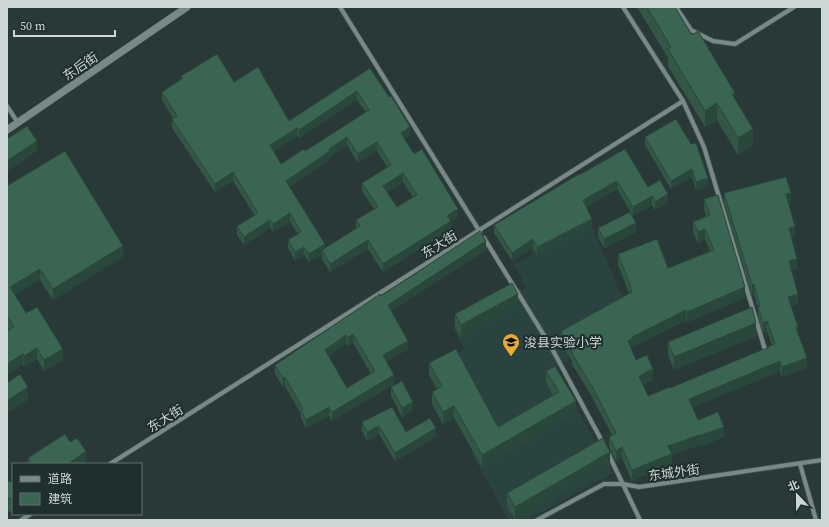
<svg xmlns="http://www.w3.org/2000/svg" width="829" height="527" font-family="'Source Serif 4','Noto Sans SC',serif">
<style>
.built{fill:#2a4340}
.lines{fill:none;stroke-linecap:round;stroke-linejoin:round}
.minor-casing{stroke:#495755;stroke-width:5.5}
.tertiary-casing{stroke:#495755;stroke-width:8}
.minor{stroke:#788a88;stroke-width:4}
.tertiary{stroke:#788a88;stroke-width:7}
.wall{fill:#335747;fill-rule:evenodd}
.shaded-wall{fill:#29473a}
.building{fill:#3b6553;stroke:#29473a;fill-rule:evenodd}
.labels{text-anchor:middle;stroke-width:4;stroke-linejoin:round;paint-order:stroke}
.street-label{font-size:13px;fill:#ccd6d4;stroke:#1f2f2d}
.poi-label{font-size:13px;fill:#ccd6d4;stroke:#1f2f2d;text-anchor:start}
</style>
<rect width="100%" height="100%" fill="#293937"/>
<!-- built -->
<polygon class="built" points="584,208 634,325 554,368 613,473 528,520 508,520 471,452 478,449 432,366 464,349 452,326 526,287 514,264 533,254 530,247"/>
<g class="lines">
<!-- minor casing -->
<g class="minor-casing">
<g id="minor">
<polyline points="340,7 480,232"/>
<polyline points="676,7 691,30 713,41 735,44 794,7"/>
<polyline points="683,101 704,147 766,353"/>
<polyline points="7,106 18,123"/>
<polyline points="484,238 550,345 603,443"/>
<polyline points="608,453 640,520"/>
<polyline points="110,464 683,101 623,7"/>
<polyline points="800,464 816,520"/>
<polyline points="21,520 31,514"/>
<polyline points="537,520 604,484 623,484 639,487 822,460"/>
</g>
</g>
<!-- tertiary casing -->
<g class="tertiary-casing">
<polyline id="tertiary" points="7,130 187,7"/>
</g>
<!-- minor -->
<use href="#minor" class="minor"/>
<!-- tertiary -->
<use href="#tertiary" class="tertiary"/>
</g>
<!-- wall -->
<g class="wall">
<polygon points="637,7 675,7 692,35 735,99 753,145 738,155 717,120 705,127 668,66 668,58"/>
<path d="M370 68 410 135 405 139 414 154 458 217 451 222V229L383 272 368 249 330 272 322 259V254L309 262 304 255 295 261 288 248V240L298 234 290 222 273 232 270 228 244 245 237 235V226L255 216 233 181 215 192 172 128V119L173 118 162 100V92L181 79V76L234 82 289 121ZM357 100 366 112 305 151 281 164 273 151 297 136 299 138ZM347 145 358 163 377 151 387 167 362 183V191L374 209 356 220V229L325 248 289 187 330 159V157ZM403 182 413 197 397 207 387 192Z"/>
<polygon points="676,119 708,186 696,190 692,177 671,189 645,145 645,137"/>
<polygon points="625,149 648,187 668,203 655,210 652,205 633,216 617,189 586,207 592,227 537,255 533,248 512,261 494,233 494,225"/>
<polygon points="7,186 123,257 53,300 40,280 15,295 26,313 63,360 44,371 37,359 24,367 9,330 7,326"/>
<polygon points="724,193 791,203 788,204 795,237 791,238 797,269 791,271 798,304 791,306 807,368 782,377 780,371 693,407 698,420 724,437 699,447 699,445 672,455 672,464 632,481 622,458 616,461 609,447 609,437 612,435 592,397 572,364 572,361 561,341 561,331 629,293 618,265 618,254 668,268 710,251 705,239 698,243 693,232 693,222 706,216 704,209 704,199 745,298 687,322 686,320 633,347 633,349 631,349 636,360 653,380 643,384 648,396 670,388 767,349 772,345 767,331 763,333 758,317 758,309 754,294 752,295 724,203"/>
<polygon points="598,228 636,232 604,248 598,237"/>
<path d="M486 250 391 311 408 349 386 362 394 384 332 421 329 416 306 428 301 418V414L285 386 283 387 275 374V365L381 296ZM353 343 371 374 347 388 328 356 346 344 348 346Z"/>
<polygon points="518,307 461,338 455,327 455,314"/>
<polygon points="756,336 674,370 668,355 668,342"/>
<polygon points="429,363 498,427 553,395 546,383 546,371 576,413 482,467 454,418 443,424 432,404 432,392 437,389 429,375"/>
<polygon points="391,387 413,410 402,417 391,396"/>
<polygon points="362,422 406,432 436,437 395,461 379,434 367,441 362,431"/>
<polygon points="70,442 86,464 28,464 28,458"/>
<polygon points="610,465 515,520 507,506 507,493"/>
<polygon points="13,480 13,512 7,511 7,481 11,482"/>
</g>
<!-- shaded-wall -->
<g class="shaded-wall">
<polygon points="357,91 357,100 299,138 299,130"/>
<polygon points="735,93 735,109 732,94"/>
<polygon points="717,103 717,120 705,127 705,111"/>
<polygon points="410,127 410,135 401,141 401,133"/>
<polygon points="297,128 297,136 270,154 270,145"/>
<polygon points="753,129 753,145 738,155 738,138"/>
<polygon points="347,137 347,145 330,157 330,159 286,190 286,181 329,149"/>
<polygon points="37,141 37,151 7,172 7,161"/>
<polygon points="377,142 377,151 358,163 358,154"/>
<polygon points="692,169 692,177 671,189 671,181"/>
<polygon points="233,172 233,181 215,192 215,184"/>
<polygon points="403,173 403,182 383,194 383,186"/>
<polygon points="708,178 708,186 696,190 696,182"/>
<polygon points="617,181 617,189 583,209 583,200"/>
<polygon points="791,193 791,203 786,204 786,194"/>
<polygon points="668,194 668,203 655,210 655,202"/>
<polygon points="652,196 652,205 633,216 633,207"/>
<polygon points="458,209 458,217 451,222 451,229 383,272 383,264 447,216"/>
<polygon points="290,213 290,222 273,232 273,224"/>
<polygon points="592,219 592,227 537,255 537,247"/>
<polygon points="270,220 270,228 244,245 244,237"/>
<polygon points="636,223 636,232 604,248 604,239"/>
<polygon points="795,227 795,237 789,239 789,228"/>
<polygon points="705,229 705,239 698,243 698,232"/>
<polygon points="533,239 533,248 512,261 512,253"/>
<polygon points="368,240 368,249 330,272 330,264"/>
<polygon points="486,241 486,250 388,313 388,305"/>
<polygon points="325,244 325,252 322,250 322,254 309,262 309,254"/>
<polygon points="123,246 123,257 53,300 53,289"/>
<polygon points="304,247 304,255 295,261 295,252"/>
<polygon points="797,259 797,269 789,272 789,261"/>
<polygon points="40,269 40,280 10,298 10,287"/>
<polygon points="754,284 754,294 752,295 752,285"/>
<polygon points="745,287 745,298 687,322 687,312"/>
<polygon points="518,294 518,307 461,338 461,325"/>
<polygon points="798,294 798,304 788,307 788,297"/>
<polygon points="686,310 686,320 633,347 633,349 628,351 628,341 632,337"/>
<polygon points="767,321 767,331 763,333 763,323"/>
<polygon points="756,323 756,336 674,370 674,357"/>
<polygon points="353,334 353,343 348,346 348,338"/>
<polygon points="346,335 346,344 325,359 325,350"/>
<polygon points="408,341 408,349 383,364 383,355"/>
<polygon points="37,348 37,359 24,367 24,356"/>
<polygon points="63,349 63,360 44,371 44,360"/>
<polygon points="23,354 23,365 7,375 7,364"/>
<polygon points="807,358 807,368 782,377 782,367"/>
<polygon points="780,361 780,371 689,409 689,399"/>
<polygon points="653,369 653,380 639,386 639,376"/>
<polygon points="394,375 394,384 332,421 332,412"/>
<polygon points="285,377 285,386 283,387 283,378"/>
<polygon points="28,387 28,400 7,413 7,401"/>
<polygon points="576,401 576,413 482,467 482,455"/>
<polygon points="413,402 413,410 402,417 402,408"/>
<polygon points="454,406 454,418 443,424 443,412"/>
<polygon points="329,407 329,416 306,428 306,420"/>
<polygon points="379,426 379,434 367,441 367,432"/>
<polygon points="724,427 724,437 699,447 699,436"/>
<polygon points="436,428 436,437 395,461 395,453"/>
<polygon points="699,435 699,445 672,455 672,464 632,481 632,470 668,446"/>
<polygon points="622,447 622,458 616,461 616,451"/>
<polygon points="86,451 86,464 68,464"/>
<polygon points="610,452 610,465 515,520 515,507"/>
</g>
<!-- building -->
<g class="building">
<polygon points="647,7 675,7 692,35 698,31 735,93 732,94 753,129 738,138 717,103 705,111 668,49 671,47"/>
<path d="M217 54 234 82 258 67 289 121 370 68 389 97 391 96 410 127 401 133 414 154 422 149 458 209 447 216 451 221 383 264 368 240 330 264 322 250 360 226 356 220 378 207 362 183 391 165 377 142 358 154 347 137 329 149 330 151 286 181 325 244 309 254 304 247 295 252 288 240 301 232 290 213 273 224 270 220 244 237 237 226 258 213 233 172 215 184 172 119 177 116 162 92 183 78 181 76ZM357 91 369 110 305 151 304 149 281 164 270 145 297 128 299 130ZM403 173 417 195 397 207 383 186Z"/>
<polygon points="676,119 691,144 696,143 708,178 696,182 692,169 671,181 645,137"/>
<polygon points="27,126 37,141 7,161 7,139"/>
<polygon points="625,149 648,187 660,180 668,194 655,202 652,196 633,207 617,181 583,200 592,219 537,247 533,239 512,253 494,225 579,174 579,175"/>
<polygon points="65,151 123,246 53,289 40,269 10,287 26,313 37,307 63,349 44,360 37,348 24,356 23,354 7,364 7,331 14,327 7,316 7,186"/>
<polygon points="786,177 791,193 786,194 795,227 789,228 797,259 789,261 798,294 788,297 798,327 796,328 807,358 782,367 780,361 689,399 698,420 718,412 724,427 699,436 699,435 668,446 672,454 632,470 622,447 616,451 609,437 616,433 592,386 572,354 573,353 561,331 632,292 630,287 631,287 618,254 657,239 668,268 714,250 705,229 698,232 693,222 710,215 704,199 718,195 745,287 687,312 686,310 632,337 633,338 628,341 636,360 647,355 653,369 639,376 648,396 670,387 670,388 764,349 767,349 769,346 775,344 767,321 763,323 758,307 760,306 754,284 752,285 724,193"/>
<polygon points="630,212 636,223 604,239 598,228"/>
<path d="M480 231 486 241 388 305 408 341 383 355 394 375 332 412 329 407 306 420 301 410 303 409 285 377 283 378 275 365 380 294 381 296ZM353 334 375 371 347 388 325 350 346 335 348 338Z"/>
<polygon points="512,283 518,294 461,325 455,314"/>
<polygon points="752,307 756,323 674,357 668,342"/>
<polygon points="456,349 498,427 559,392 546,371 555,366 576,401 482,455 454,406 443,412 432,392 442,386 429,363"/>
<polygon points="20,374 28,387 7,401 7,383"/>
<polygon points="402,381 413,402 402,408 391,387"/>
<polygon points="392,407 406,432 430,418 436,428 395,453 379,426 367,432 362,422"/>
<polygon points="65,434 70,442 77,438 86,451 68,464 32,464 28,458"/>
<polygon points="603,438 610,452 515,507 507,493"/>
<polygon points="13,480 13,499 7,498 7,481 11,482"/>
</g>
<!-- icons -->
<defs>
<g id="school-pin" transform="scale(0.9)"><path d="M0 17L-7.5 6A9.5 9.5 0 1 1 7.5 6Z" fill="#eaaa38" stroke="#1f2f2d"/><path d="M0-5L7-2L0 1L-7-2ZM-4 1L0 2.5L4 1V4Q0 6-4 4Z" fill="#111"/></g>
</defs>
<g fill-rule="evenodd">
<use href="#school-pin" x="511" y="342"/>
</g>
<g class="labels">
<!-- street labels -->
<g class="street-label">
<text transform="translate(80 66) rotate(-34)" y="5">东后街</text>
<text transform="translate(439 244) rotate(-32)" y="5">东大街</text>
<text transform="translate(165 418) rotate(-32)" y="5">东大街</text>
<text transform="translate(674 472) rotate(-8)" y="5">东城外街</text>
</g>
<!-- poi labels -->
<g class="poi-label">
<text x="524" y="347">浚县实验小学</text>
</g>
</g>
<!-- border -->
<rect width="829" height="527" fill="none" stroke="#ccd6d4" stroke-width="16"/>
<!-- legend -->
<rect x="12" y="463" width="130" height="52" fill="#1f2f2d" stroke="#647270"/>
<rect x="20" y="476" width="20" height="6" fill="#788a88" stroke="#647270"/>
<text x="48" y="483" font-size="12" fill="#ccd6d4">道路</text>
<rect x="20" y="493" width="20" height="12" fill="#3b6553" stroke="#647270"/>
<text x="48" y="503" font-size="12" fill="#ccd6d4">建筑</text>
<!-- north arrow -->
<g transform="translate(797 495) rotate(338)" stroke="#1f2f2d" stroke-width="3" paint-order="stroke">
<path d="M0-3L7 15L0 10L-7 15Z" fill="#ccd6d4"/>
<text y="-6" font-size="11" font-weight="bold" text-anchor="middle" fill="#ccd6d4">北</text>
</g>
<!-- scale -->
<path d="M14 30v6h101v-6" fill="none" stroke="#ccd6d4" stroke-width="2"/>
<text x="20" y="30" font-size="12" fill="#ccd6d4" stroke="#1f2f2d" stroke-width="3" paint-order="stroke">50 m</text>
</svg>
